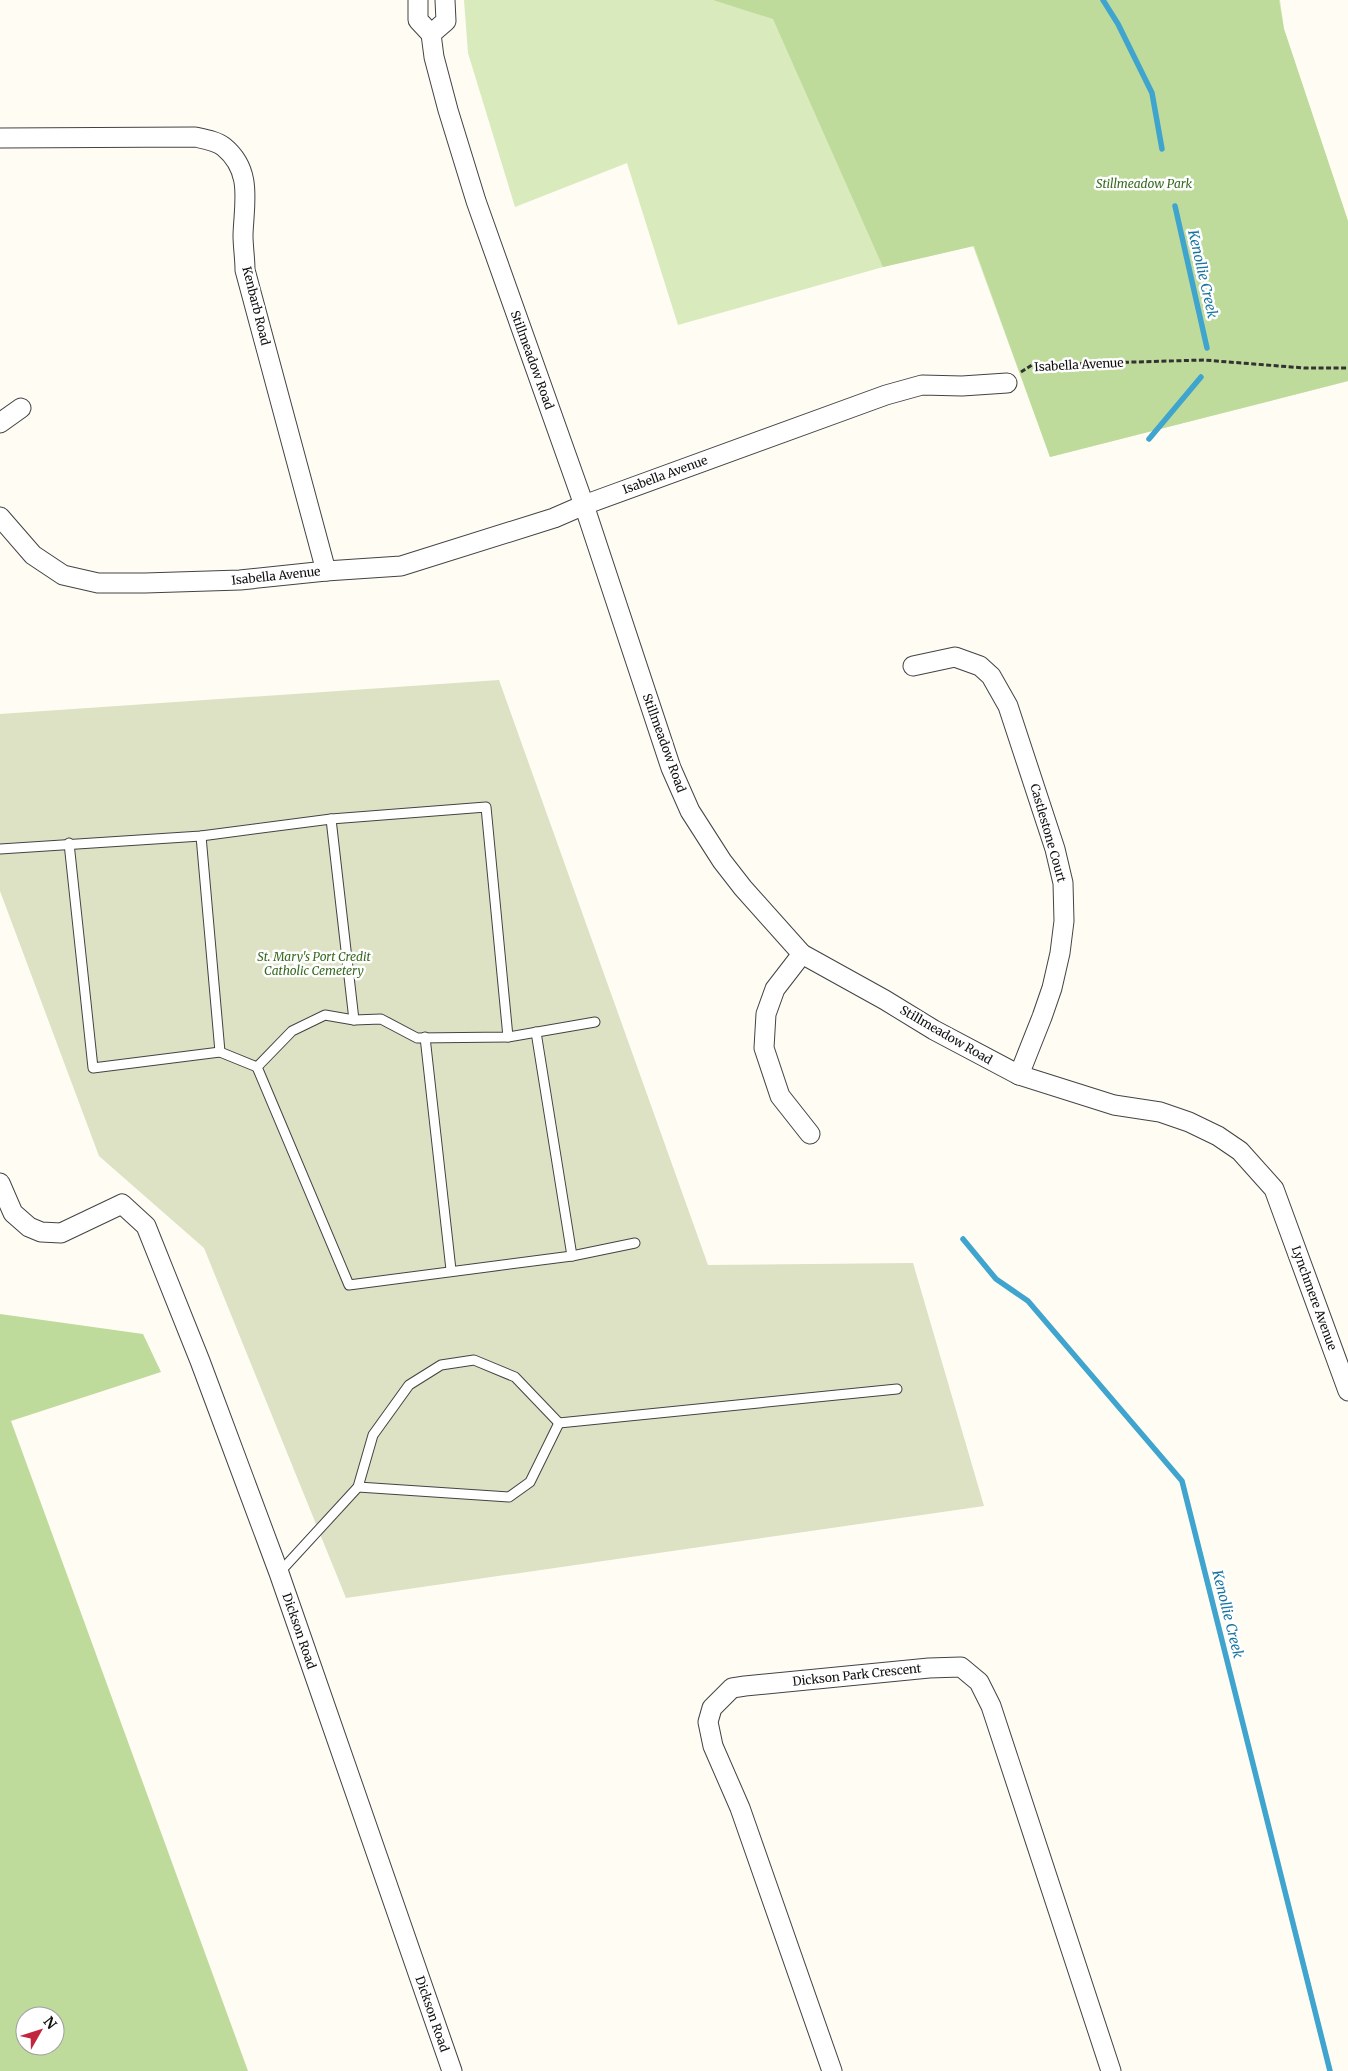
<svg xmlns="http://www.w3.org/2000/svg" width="1348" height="2071" font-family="Merriweather,serif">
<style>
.green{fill:#d9eabc}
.forest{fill:#bfdb9b;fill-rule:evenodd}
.cemetery{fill:#dce2c3}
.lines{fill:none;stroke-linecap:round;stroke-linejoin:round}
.stream{stroke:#3fa4ce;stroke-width:5.5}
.service-casing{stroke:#434343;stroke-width:11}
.minor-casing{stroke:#434343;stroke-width:21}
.path{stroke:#323232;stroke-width:3;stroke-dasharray:5 2.5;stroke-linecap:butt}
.service{stroke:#fff;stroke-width:9}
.minor{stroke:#fff;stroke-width:19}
.labels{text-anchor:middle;stroke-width:5;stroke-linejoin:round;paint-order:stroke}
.park-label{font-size:12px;font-style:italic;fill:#366a1f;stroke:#fff}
.street-label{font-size:12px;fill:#101010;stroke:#fff}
.water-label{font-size:14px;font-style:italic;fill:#1775a4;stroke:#fff}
</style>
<rect width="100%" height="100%" fill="#fffcf4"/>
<!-- green -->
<polygon class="green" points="464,0 1280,0 1284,29 1348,221 1348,381 1050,457 973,246 883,267 678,325 627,163 515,207 468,53"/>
<!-- forest -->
<g class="forest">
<polygon points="713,0 1279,0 1284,29 1348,221 1348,381 1050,457 974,246 883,267 773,19"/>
<path d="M0 1314 143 1334 161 1372 11 1421 248 2071H0ZM25 2016H55V2046H25Z"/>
</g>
<!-- cemetery -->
<polygon class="cemetery" points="499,680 708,1265 913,1263 984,1506 346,1598 204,1248 99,1156 0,891 0,714"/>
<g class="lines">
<!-- stream -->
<g class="stream">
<polyline points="1103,0 1118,24 1152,93 1162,149"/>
<polyline points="1175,206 1207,348"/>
<polyline points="1149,439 1201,377"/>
<polyline points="963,1239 996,1279 1028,1301 1182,1481 1330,2071"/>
</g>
<!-- service casing -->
<g class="service-casing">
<g id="service">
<polyline points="331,819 354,1020"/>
<polyline points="201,836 220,1052"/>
<polyline points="69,843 93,1068 220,1052 257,1067"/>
<polyline points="0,849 201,836 331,819 486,807 508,1037"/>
<polyline points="595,1022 508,1037 417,1038 381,1019 354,1020 325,1015 292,1031 257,1067 349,1285 572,1256 635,1243"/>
<polyline points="536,1032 572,1256"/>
<polyline points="425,1037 451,1270"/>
<polyline points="358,1487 509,1497 530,1482 559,1423"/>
<polyline points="279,1573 358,1487 373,1435 409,1385 441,1365 474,1360 515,1377 559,1423 897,1389"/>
</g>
</g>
<!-- minor casing -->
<g class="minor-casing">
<g id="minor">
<polyline points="418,0 418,20 431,34 434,57 448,110 476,201 584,505 671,768 690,811 722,861 743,888 802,954 885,1000 934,1030 1019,1075 1114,1105 1160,1112 1189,1122 1218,1136 1240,1151 1274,1189 1348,1391"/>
<polyline points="431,34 446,21 445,0"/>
<path d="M0 138 195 137C204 139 217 141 224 147 253 171 244 203 243 235 243 247 245 258 245 270L326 571"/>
<polyline points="0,423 21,408"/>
<polyline points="0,517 33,555 63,575 98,583 145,583 240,580 326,571 401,566 554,518 584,505 886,395 922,385 962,386 1007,383"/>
<polyline points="913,666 955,657 980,666 991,676 1008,706 1055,849 1063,883 1064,921 1060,953 1052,988 1042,1017 1019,1075"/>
<polyline points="802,954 775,989 766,1014 764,1048 780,1096 810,1134"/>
<polyline points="0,1183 13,1213 29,1227 41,1232 61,1233 122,1204 146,1226 200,1361 279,1573 452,2071"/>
<polyline points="832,2071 740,1808 713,1746 708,1722 712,1708 732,1688 745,1686 929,1668 961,1667 979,1682 991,1706 1111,2071"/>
</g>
</g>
<!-- path -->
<polyline class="path" points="1021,372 1032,365 1204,360 1304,368 1348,368"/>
<!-- service -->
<use href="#service" class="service"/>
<!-- minor -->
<use href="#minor" class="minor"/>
</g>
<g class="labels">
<!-- park labels -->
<g class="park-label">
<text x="1144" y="188">Stillmeadow Park</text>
<text x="314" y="961">St. Mary's Port Credit<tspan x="314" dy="14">Catholic Cemetery</tspan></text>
</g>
<!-- street labels -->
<g class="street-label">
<text transform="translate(256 306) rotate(76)" y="4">Kenbarb Road</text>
<text transform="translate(532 360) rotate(70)" y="4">Stillmeadow Road</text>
<text transform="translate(1079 365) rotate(-3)" y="4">Isabella Avenue</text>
<text transform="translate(665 475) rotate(-20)" y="4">Isabella Avenue</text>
<text transform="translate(276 576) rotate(-6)" y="4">Isabella Avenue</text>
<text transform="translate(664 743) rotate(70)" y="4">Stillmeadow Road</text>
<text transform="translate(1048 833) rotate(74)" y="4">Castlestone Court</text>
<text transform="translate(946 1035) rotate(30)" y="4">Stillmeadow Road</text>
<text transform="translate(1314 1298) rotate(70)" y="4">Lynchmere Avenue</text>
<text transform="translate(299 1631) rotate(71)" y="4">Dickson Road</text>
<text transform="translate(857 1675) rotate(-6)" y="4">Dickson Park Crescent</text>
<text transform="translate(432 2014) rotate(71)" y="4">Dickson Road</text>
</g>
<!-- water labels -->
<g class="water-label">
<text transform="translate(1203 274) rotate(77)" y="5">Kenollie Creek</text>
<text transform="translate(1228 1614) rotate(76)" y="5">Kenollie Creek</text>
</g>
</g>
<!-- north arrow -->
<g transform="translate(40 2031) rotate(51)"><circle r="24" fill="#ffffff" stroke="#9f9f9f"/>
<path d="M0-4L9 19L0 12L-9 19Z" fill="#c2263e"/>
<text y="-8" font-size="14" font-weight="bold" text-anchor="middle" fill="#101010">N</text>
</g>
</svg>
